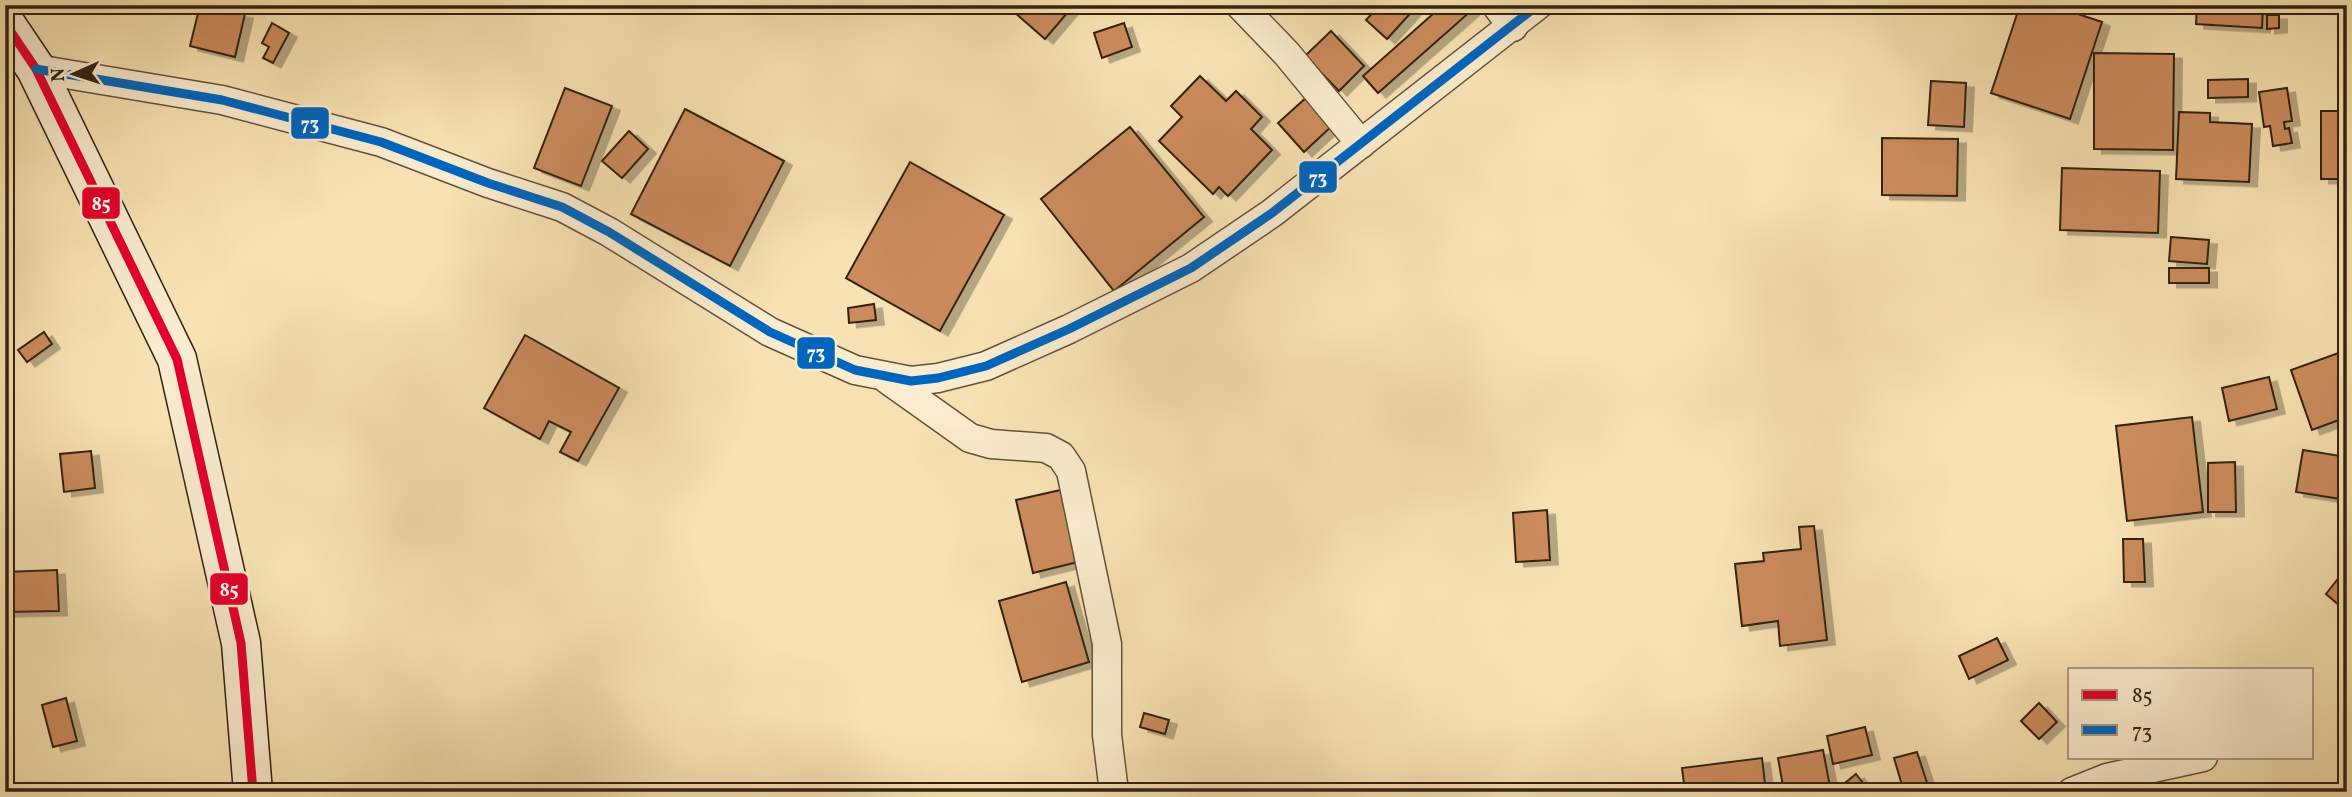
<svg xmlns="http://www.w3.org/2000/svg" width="2352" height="797" font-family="Vollkorn,serif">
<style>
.building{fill:#cc8b5d;stroke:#312211;stroke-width:2;filter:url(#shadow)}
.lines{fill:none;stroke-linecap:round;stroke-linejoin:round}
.street-casing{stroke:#63523a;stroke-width:31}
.secondary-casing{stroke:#312211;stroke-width:41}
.street{stroke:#faecce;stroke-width:28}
.secondary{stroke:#faecce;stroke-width:38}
.bus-1-casing{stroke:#faecce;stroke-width:14}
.bus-2-casing{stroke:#faecce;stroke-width:14}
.bus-1{stroke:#e4002b;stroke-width:9}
.bus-2{stroke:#0065bd;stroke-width:9}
.line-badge{stroke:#faecce;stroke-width:2.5}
.badge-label{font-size:19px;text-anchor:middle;font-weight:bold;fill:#fff}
</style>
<defs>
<filter id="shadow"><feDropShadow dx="8" dy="4.5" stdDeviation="0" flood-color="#0004"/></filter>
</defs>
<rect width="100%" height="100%" fill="#f8e2b3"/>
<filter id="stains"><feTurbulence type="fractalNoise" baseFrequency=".00286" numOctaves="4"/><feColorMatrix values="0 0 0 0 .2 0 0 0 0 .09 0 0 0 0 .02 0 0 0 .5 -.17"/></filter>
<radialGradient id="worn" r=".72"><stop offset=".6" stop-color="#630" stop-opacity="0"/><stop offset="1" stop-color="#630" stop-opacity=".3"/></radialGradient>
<!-- building -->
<g class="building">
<polygon points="200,5 245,14 235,57 190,46"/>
<polygon points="1006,5 1074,5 1045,39"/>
<polygon points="1380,5 1418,5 1387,39 1366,20"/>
<polygon points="1443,5 1466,5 1471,11 1378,93 1363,76"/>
<polygon points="2020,5 2051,5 2102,22 2070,119 1991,93"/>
<polygon points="2197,5 2263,5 2262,28 2196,24"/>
<polygon points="2267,15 2279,15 2279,28 2267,29"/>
<polygon points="272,23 289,33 273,63 263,58 269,47 262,43"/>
<polygon points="1124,23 1132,47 1102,58 1094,33"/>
<polygon points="1331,31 1364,66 1339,91 1305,56"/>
<polygon points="2094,53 2174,54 2173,150 2094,149"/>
<polygon points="1200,76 1226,101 1236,91 1262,117 1251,129 1272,150 1228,196 1219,187 1213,194 1159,141 1182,117 1171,106"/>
<polygon points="2248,79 2248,97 2208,98 2208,80"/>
<polygon points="1931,81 1966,83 1964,127 1928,125"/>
<polygon points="565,88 612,106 581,186 534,168"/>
<polygon points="2287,88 2292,121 2284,122 2285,129 2289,128 2292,143 2273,146 2270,126 2264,127 2259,92"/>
<polygon points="1308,96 1334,124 1304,152 1278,123"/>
<polygon points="685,109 784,161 730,266 631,214"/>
<rect x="2321" y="111" width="26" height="68"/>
<polygon points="2179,112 2210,113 2210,122 2252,124 2249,182 2176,179"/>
<polygon points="1130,127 1204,217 1114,291 1041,199"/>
<polygon points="629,131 648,149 622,178 602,161"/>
<polygon points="1882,138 1958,139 1957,196 1882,195"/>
<polygon points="910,162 1004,215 940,331 846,278"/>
<polygon points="2062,168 2160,171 2158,233 2060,230"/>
<polygon points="2171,237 2209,240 2207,264 2169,261"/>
<polygon points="2338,238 2347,238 2347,293 2341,293"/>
<rect x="2169" y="268" width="40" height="15"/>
<polygon points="874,304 876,320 849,323 848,308"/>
<polygon points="44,332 52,344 27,362 18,350"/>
<polygon points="525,335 619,388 578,461 560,452 571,432 549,421 540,439 484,408"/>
<polygon points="2347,350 2347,417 2312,430 2291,370"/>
<polygon points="2269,377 2277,409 2229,421 2222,388"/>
<polygon points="2192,417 2203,512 2127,521 2116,426"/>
<polygon points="2303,450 2347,457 2347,500 2296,492"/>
<polygon points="91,451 95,488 64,492 60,454"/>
<polygon points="2235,462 2236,512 2208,512 2208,463"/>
<polygon points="1065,489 1082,561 1033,573 1016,500"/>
<polygon points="1547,510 1550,560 1516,562 1513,513"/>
<polygon points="1814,526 1827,640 1780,646 1778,621 1742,626 1735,564 1764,561 1763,553 1801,549 1799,527"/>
<polygon points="2123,539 2143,539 2145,582 2124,582"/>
<polygon points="57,570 59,611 5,612 5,572"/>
<polygon points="2337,580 2347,589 2347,612 2326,594"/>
<polygon points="1066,582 1089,662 1022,682 999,601"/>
<polygon points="1997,638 2008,660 1969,679 1959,656"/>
<polygon points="66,698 77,741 53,747 42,705"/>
<polygon points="2039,703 2057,722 2039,739 2021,721"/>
<polygon points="1144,713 1169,720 1165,734 1140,727"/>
<polygon points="1865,727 1872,755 1833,764 1827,736"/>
<polygon points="1823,750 1831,792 1784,792 1778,758"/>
<polygon points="1917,752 1930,792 1904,792 1894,758"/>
<polygon points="1762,758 1766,792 1685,792 1682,768"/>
<polygon points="1856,774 1870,792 1852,792 1845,783"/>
</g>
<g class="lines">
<!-- street casing -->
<g class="street-casing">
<g id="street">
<polyline points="1240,5 1287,54 1361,144"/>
<polyline points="1496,5 1513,27"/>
<polyline points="36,69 222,100 381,142 488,183 562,207 609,232 770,332 855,370 911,381 938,378 986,366 1069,329 1191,268 1272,213 1538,5"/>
<polyline points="887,379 970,438 991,444 1046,448 1061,456 1071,471 1107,644 1107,735 1114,792"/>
<polyline points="2072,792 2107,778 2203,757"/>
</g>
</g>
<!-- secondary casing -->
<g class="secondary-casing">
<polyline id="secondary" points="5,23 36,69 177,359 241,643 253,792"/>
</g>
<!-- street -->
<use href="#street" class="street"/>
<!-- secondary -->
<use href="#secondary" class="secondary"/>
<!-- bus-1 casing -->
<g class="bus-1-casing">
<polyline id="bus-1" points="5,23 36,69 177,359 241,643 253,792"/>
</g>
<!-- bus-2 casing -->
<g class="bus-2-casing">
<polyline id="bus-2" points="36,69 222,100 381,142 488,183 562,207 609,232 770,332 855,370 911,381 938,378 986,366 1069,329 1191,268 1272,213 1538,5"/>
</g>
<!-- bus-1 -->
<use href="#bus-1" class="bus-1"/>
<!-- bus-2 -->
<use href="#bus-2" class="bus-2"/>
</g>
<g class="line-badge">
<rect x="290" y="106" width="40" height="34" rx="7" fill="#0065bd"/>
<rect x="1298" y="160" width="40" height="34" rx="7" fill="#0065bd"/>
<rect x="81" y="186" width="40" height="34" rx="7" fill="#e4002b"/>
<rect x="796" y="336" width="40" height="34" rx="7" fill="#0065bd"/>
<rect x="209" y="572" width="40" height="34" rx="7" fill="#e4002b"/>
</g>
<g class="badge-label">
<text x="310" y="130">73</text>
<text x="1318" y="184">73</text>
<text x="101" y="210">85</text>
<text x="816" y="359">73</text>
<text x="229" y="596">85</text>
</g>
<!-- margin -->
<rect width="2352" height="797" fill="none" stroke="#f8e2b3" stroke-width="28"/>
<rect x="7" y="7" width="2338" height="783" fill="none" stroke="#312211" stroke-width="3.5"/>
<rect x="14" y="14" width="2324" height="769" fill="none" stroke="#312211" stroke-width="2"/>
<!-- legend -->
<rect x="2068" y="668" width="245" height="91" fill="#faecce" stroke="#aa9b82" stroke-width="2"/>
<rect x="2082" y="690" width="35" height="10" fill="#e4002b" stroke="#aa9b82" stroke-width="2"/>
<text x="2132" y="702" font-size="21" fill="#312211">85</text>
<rect x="2082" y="725" width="35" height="10" fill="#0065bd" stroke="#aa9b82" stroke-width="2"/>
<text x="2132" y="738" font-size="21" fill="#312211">73</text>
<!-- north arrow -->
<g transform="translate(74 74) rotate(267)" stroke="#faecce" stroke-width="5" paint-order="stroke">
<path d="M0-5L12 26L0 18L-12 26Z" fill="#312211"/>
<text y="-10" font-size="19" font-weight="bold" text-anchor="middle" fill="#312211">N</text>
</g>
<rect width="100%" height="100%" filter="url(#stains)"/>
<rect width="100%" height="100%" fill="url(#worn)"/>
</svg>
